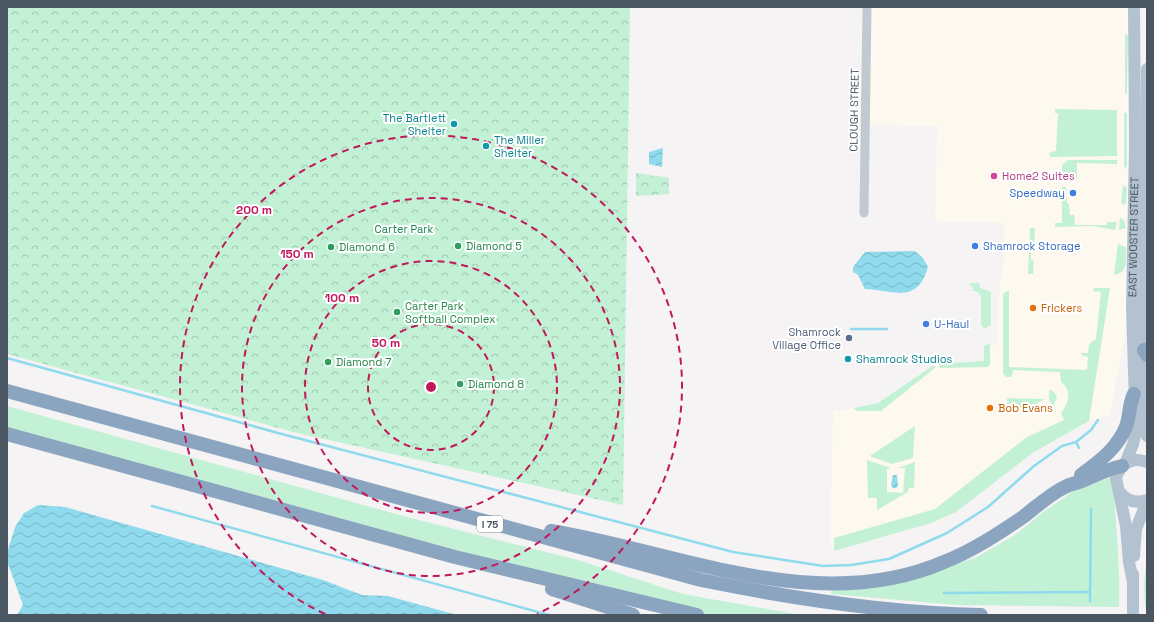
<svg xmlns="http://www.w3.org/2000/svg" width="1154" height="622" font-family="'Space Grotesk',sans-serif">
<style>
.commercial{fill:#fdf9ef}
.green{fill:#c3f1d5}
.park{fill:url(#park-crowns)}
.water{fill:url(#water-waves)}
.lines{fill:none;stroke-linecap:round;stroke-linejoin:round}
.stream{stroke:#90daee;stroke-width:2.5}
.minor{stroke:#c1cad2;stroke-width:9}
.major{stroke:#b3c2d1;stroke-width:12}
.highway{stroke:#8ba5c1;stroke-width:14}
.ring{fill:none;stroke:#c2185b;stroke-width:2;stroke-dasharray:7 5}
.culture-dot{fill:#0f9aa8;stroke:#fff;stroke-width:1.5}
.hotel-dot{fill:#d1479c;stroke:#fff;stroke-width:1.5}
.shop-dot{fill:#3f7fe0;stroke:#fff;stroke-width:1.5}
.leisure-dot{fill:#2e9e5b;stroke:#fff;stroke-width:1.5}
.food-dot{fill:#e8710a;stroke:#fff;stroke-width:1.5}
.service-dot{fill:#5c6f8a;stroke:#fff;stroke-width:1.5}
.labels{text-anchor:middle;stroke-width:4;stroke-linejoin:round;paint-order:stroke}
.shield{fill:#fff;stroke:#808990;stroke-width:1}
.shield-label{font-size:10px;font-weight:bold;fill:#4a5661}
.street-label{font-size:11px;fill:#4a5661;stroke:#fff}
.culture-label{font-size:11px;fill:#0d838f;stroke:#fff;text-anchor:start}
.hotel-label{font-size:11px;fill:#b23c85;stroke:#fff;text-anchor:start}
.shop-label{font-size:11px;fill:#366cbe;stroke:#fff;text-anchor:start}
.park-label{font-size:11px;fill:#17864f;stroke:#fff}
.leisure-label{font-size:11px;fill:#27864d;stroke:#fff;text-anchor:start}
.food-label{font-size:11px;fill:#c56008;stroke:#fff;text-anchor:start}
.service-label{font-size:11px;fill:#4e5e75;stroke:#fff;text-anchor:end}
.centre{fill:#c2185b;stroke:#fff;stroke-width:2}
.ring-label{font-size:12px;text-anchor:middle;font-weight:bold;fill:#c2185b;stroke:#fff;stroke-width:4;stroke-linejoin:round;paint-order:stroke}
</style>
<defs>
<pattern id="park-crowns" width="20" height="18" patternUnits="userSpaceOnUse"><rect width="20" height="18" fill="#c3f1d5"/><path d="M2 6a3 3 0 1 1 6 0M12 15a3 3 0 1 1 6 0" fill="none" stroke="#a0c6b0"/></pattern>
<pattern id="water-waves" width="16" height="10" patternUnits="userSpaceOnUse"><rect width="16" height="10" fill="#90daee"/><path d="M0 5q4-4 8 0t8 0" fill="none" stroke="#78b4c4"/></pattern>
</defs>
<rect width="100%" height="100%" fill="#f5f3f3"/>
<!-- commercial -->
<polygon class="commercial" points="867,7 1134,7 1132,298 1110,416 1089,421 1034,452 956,512 931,523 834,551 830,541 833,410 840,411 878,403 934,365 984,361 984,346 990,343 991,346 997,344 1000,278 1003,271 1004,223 937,221 935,220 937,126 865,124"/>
<!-- green -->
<g class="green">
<polygon points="1125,33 1128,36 1127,93 1125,95"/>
<polygon points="1055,109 1117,110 1117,156 1050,157 1049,153 1056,151 1058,113 1055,113"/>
<polygon points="1124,112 1127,114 1127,166 1124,169"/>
<polygon points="1068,160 1117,160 1117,164 1077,163 1077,179 1062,179 1062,165"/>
<polygon points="1123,185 1127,188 1126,203 1124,205 1121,203"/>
<polygon points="1062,187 1066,187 1067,203 1069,204 1070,215 1074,215 1075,225 1107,225 1107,222 1117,222 1115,230 1093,226 1055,227 1055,223 1062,223"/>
<polygon points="1120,218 1124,220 1126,228 1119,230"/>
<polygon points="1030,228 1035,228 1034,245 1031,246 1031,260 1034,261 1033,274 1028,274"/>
<path d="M1118 244 1126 247C1126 259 1129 273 1114 275Z"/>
<polygon points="972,283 979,283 980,288 991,292 991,325 985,329 981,325 981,296 976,291 971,291 974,289 969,284"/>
<path d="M1094 288H1110L1089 421 1034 452 956 512 931 523 834 551V538L935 509 1027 437 1064 420 1061 413C1069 404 1072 390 1061 382L1060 372 1013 370 1012 377H1006L1003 374V294L1009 290V367L1087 370 1088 357 1081 355V353H1088L1089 344 1096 339 1101 292 1093 291Z"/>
<polygon points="990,343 990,365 987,367 940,368 939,364 984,361 984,346"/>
<polygon points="934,365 935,368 881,411 857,411 854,408 878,403"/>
<polygon points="1049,389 1054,392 1057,397 1053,407 1049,400"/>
<polygon points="1007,398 1045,399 1024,410 1008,409"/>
<polygon points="7,406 403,516 578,560 683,594 801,615 700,615 408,537 7,427"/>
<polygon points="915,426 913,458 892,464 870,456"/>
<polygon points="867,460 891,468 887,469 887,492 903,493 905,468 898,468 915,462 914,488 909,488 908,492 877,510 877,498 868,498"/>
<path d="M1110 478C1115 493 1115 508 1116 524 1118 551 1120 579 1119 607L957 605 831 594 832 590 869 588 890 584 975 558 1015 535 1042 513 1081 486Z"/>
<polygon points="1147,557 1147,607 1145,607 1144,582"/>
</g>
<!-- park -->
<g class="park">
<polygon points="7,7 630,7 623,505 297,433 7,354"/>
<polygon points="636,173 669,178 669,194 636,196"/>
</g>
<!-- water -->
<g class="water">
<polygon points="663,148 662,167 649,164 649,152"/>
<path d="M915 251 923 258 928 267C917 305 894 290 865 289L858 275 853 272V267L865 252Z"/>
<polygon points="893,475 897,475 898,486 896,488 893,488 891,485"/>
<polygon points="38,505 65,507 323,580 362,595 388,596 457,615 17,615 23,605 7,561 7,553 15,527 24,513"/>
</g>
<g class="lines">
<!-- stream -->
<g class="stream">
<polyline points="851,329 887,329"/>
<polyline points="7,358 278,433 733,552 823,566 851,565 889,559 947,533 988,507 1034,466 1062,446 1076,442 1091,430 1098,420"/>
<polyline points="1076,442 1079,448"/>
<polyline points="152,506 549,615"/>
<polyline points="944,593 1090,592"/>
<polyline points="1090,601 1091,509"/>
</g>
<!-- minor -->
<polyline class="minor" points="864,213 867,7"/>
<!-- major -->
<g class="major">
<polyline points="1147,69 1143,385 1144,416 1147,436"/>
<path id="s1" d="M1125 464 1133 444 1136 432 1132 309 1135 144 1134 7"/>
<path d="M1119 491C1126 501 1135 504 1147 500"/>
<polyline points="1134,556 1136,529 1147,501"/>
<path d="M1133 582 1129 562 1126 526 1116 478C1120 464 1133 456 1147 462"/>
<polyline points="1133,615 1133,574"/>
</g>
<!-- highway -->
<g class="highway">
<polyline points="1144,350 1147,355"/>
<path d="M7 391 701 580C794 599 887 613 981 615"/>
<polyline points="7,434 455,557 697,615"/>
<path d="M1081 475C1100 461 1119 447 1127 424 1130 413 1129 404 1134 394"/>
<path d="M551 531C678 552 817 617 944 562 972 551 998 534 1023 517 1036 507 1050 494 1065 487 1070 484 1077 483 1082 481 1096 475 1108 469 1122 466"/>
<polyline points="552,589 633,615"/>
</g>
</g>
<!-- distance rings -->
<g class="ring">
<circle cx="431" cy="387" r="63"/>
<circle cx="431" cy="387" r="126"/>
<circle cx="431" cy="387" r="189"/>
<path d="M325 614A251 251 0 1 1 537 614"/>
</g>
<!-- markers -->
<g class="culture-dot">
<circle cx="454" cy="124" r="4"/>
<circle cx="486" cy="146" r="4"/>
<circle cx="848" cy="359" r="4"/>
</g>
<circle class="hotel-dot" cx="994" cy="176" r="4"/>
<g class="shop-dot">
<circle cx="1073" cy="193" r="4"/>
<circle cx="975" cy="246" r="4"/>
<circle cx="926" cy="324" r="4"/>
</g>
<g class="leisure-dot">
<circle cx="458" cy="246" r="4"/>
<circle cx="331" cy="247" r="4"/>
<circle cx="397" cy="312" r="4"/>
<circle cx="328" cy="362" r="4"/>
<circle cx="460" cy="384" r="4"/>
</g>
<g class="food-dot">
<circle cx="1033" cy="308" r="4"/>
<circle cx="990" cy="408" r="4"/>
</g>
<circle class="service-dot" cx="849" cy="338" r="4"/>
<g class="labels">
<!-- shield labels -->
<rect class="shield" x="477" y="516" width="26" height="16" rx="3"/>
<g class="shield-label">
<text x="490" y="528">I 75</text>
</g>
<!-- street labels -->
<g class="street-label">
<text transform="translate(854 110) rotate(-89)" y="4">CLOUGH STREET</text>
<text dy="4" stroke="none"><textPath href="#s1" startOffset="229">EAST WOOSTER STREET</textPath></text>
</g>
<!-- culture labels -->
<g class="culture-label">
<text x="446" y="122" text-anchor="end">The Bartlett<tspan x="446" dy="13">Shelter</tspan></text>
<text x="494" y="144">The Miller<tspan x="494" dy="13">Shelter</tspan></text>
<text x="856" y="363">Shamrock Studios</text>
</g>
<!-- hotel labels -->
<g class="hotel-label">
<text x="1002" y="180">Home2 Suites</text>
</g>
<!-- shop labels -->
<g class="shop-label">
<text x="1065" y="197" text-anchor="end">Speedway</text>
<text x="983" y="250">Shamrock Storage</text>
<text x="934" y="328">U-Haul</text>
</g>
<!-- park labels -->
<g class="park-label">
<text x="404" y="233">Carter Park</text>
</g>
<!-- leisure labels -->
<g class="leisure-label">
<text x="466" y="250">Diamond 5</text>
<text x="339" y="251">Diamond 6</text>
<text x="405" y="310">Carter Park<tspan x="405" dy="13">Softball Complex</tspan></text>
<text x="336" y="366">Diamond 7</text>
<text x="468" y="388">Diamond 8</text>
</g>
<!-- food labels -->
<g class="food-label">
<text x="1041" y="312">Frickers</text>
<text x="998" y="412">Bob Evans</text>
</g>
<!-- service labels -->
<g class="service-label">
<text x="841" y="336">Shamrock<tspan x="841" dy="13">Village Office</tspan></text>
</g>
</g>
<circle cx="431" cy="387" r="6" class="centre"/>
<g class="ring-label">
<text x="254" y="214">200 m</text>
<text x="297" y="258">150 m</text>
<text x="342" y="302">100 m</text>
<text x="386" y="347">50 m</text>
</g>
<!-- border -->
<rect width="1154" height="622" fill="none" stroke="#4a5661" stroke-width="16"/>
</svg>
